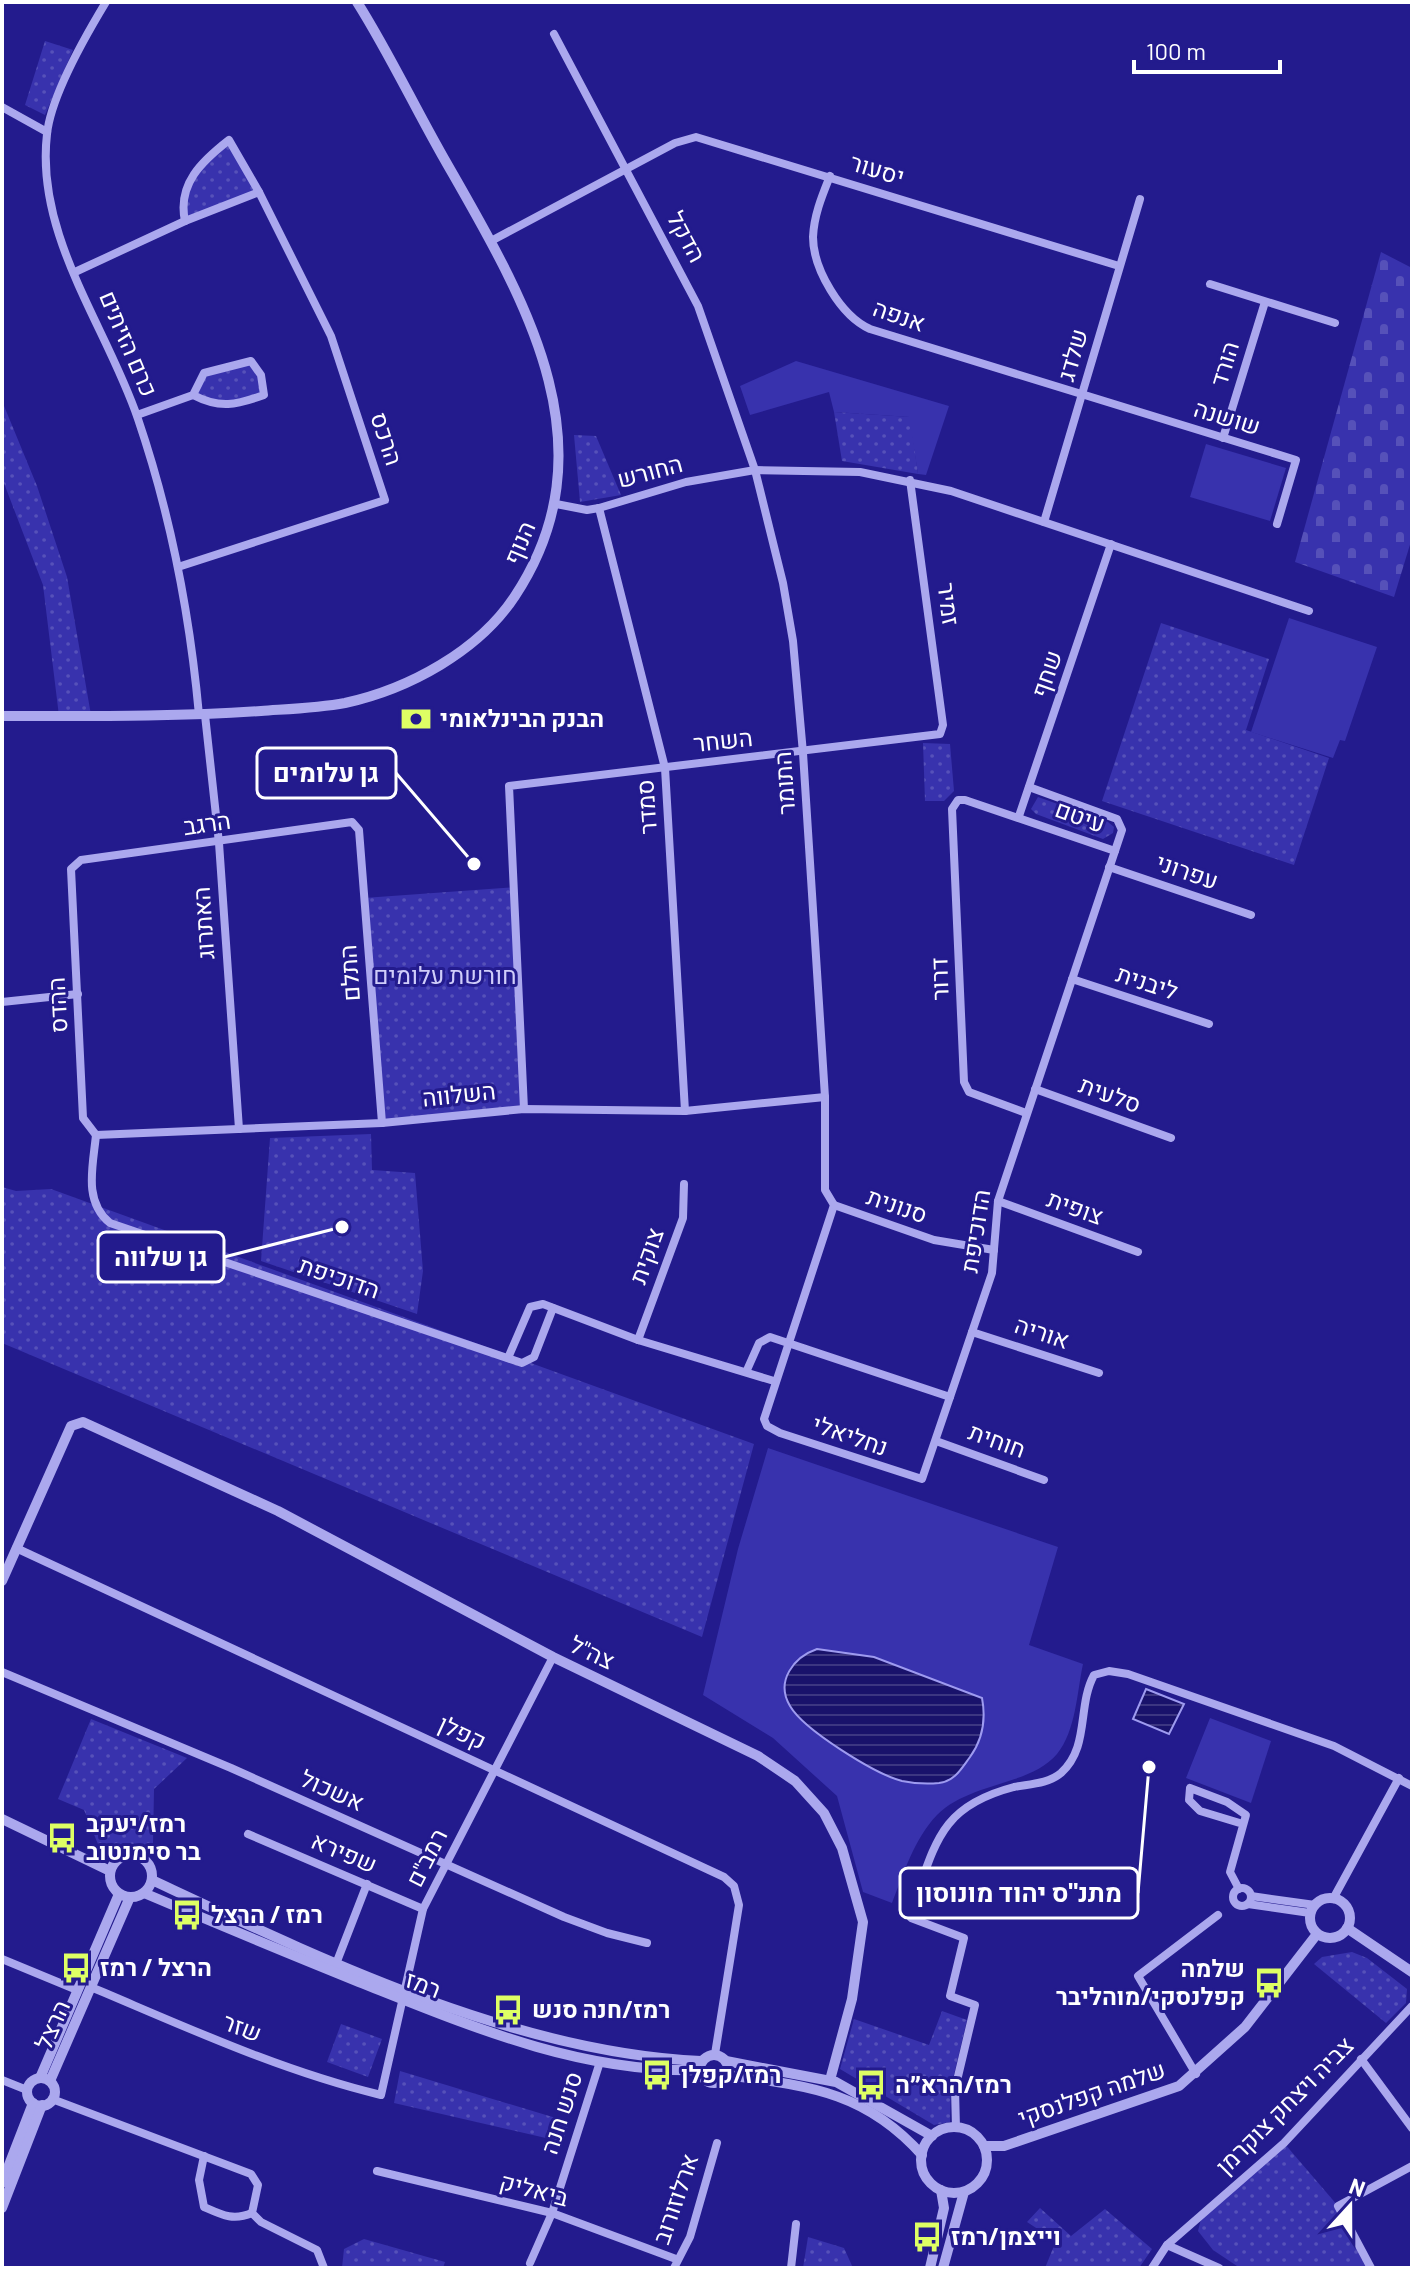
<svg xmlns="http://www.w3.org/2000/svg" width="1414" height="2270" font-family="Barlow,Heebo,sans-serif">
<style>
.grass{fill:#3832ad}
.cemetery{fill:url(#cemetery-stones)}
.park{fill:url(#park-dots)}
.water{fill:url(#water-rules);stroke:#9e9bf0;stroke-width:2}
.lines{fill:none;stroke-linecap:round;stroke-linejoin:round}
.minor{stroke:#aba8ee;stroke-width:8}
.tertiary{stroke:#aba8ee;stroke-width:10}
.labels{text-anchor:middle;stroke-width:6;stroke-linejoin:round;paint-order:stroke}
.street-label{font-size:24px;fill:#fff;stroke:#231b8d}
.poi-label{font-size:24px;font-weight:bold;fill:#fff;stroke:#231b8d;text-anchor:start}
.park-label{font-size:24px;fill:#d0cdfa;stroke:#231b8d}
.leader{fill:none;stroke:#fff;stroke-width:3}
.callout-dot{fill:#fff;stroke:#231b8d;stroke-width:3}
.callout{fill:#231b8d;stroke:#fff;stroke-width:3}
.callout-label{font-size:26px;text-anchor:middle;font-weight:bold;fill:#fff}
</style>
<defs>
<pattern id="cemetery-stones" width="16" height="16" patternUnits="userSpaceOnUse" patternTransform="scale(2)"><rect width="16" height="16" fill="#3832ad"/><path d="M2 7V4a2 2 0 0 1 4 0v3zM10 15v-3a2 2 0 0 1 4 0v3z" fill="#5651b9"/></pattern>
<pattern id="park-dots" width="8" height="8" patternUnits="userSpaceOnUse" patternTransform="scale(2)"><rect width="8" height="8" fill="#3832ad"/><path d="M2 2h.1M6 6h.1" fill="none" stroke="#5651b9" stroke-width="1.8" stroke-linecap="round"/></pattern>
<pattern id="water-rules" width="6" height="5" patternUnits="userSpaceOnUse" patternTransform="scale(2)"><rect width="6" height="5" fill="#19126b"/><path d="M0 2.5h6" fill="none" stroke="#3c3681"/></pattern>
</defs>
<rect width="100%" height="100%" fill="#231b8d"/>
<!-- grass -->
<g class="grass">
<polygon points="796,361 949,406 926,475 918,474 909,417 834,412 829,392 750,415 740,386"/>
<polygon points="1206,444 1286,468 1270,521 1190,497"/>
<polygon points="1289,618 1377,647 1345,741 1340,740 1333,758 1251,732"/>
<path d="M768 1448 1058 1547 1029 1645 1083 1664C1077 1692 1076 1731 1057 1754 1030 1786 970 1782 937 1815 914 1839 904 1873 892 1903L863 1892 837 1796 773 1738 703 1695 738 1549Z"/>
<polygon points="1210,1718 1271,1741 1251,1803 1186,1778"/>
</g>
<!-- cemetery -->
<polygon class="cemetery" points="1381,252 1412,268 1412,538 1394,597 1295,562"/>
<!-- park -->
<g class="park">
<polygon points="45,41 73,50 45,115 25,105"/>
<polygon points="229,140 259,192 185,221 190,179"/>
<polygon points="251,361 261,375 264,395 235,405 193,395 204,373"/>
<polygon points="2,401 37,486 67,577 91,715 59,716 43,585 2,478"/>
<polygon points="834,412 910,417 918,474 842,461"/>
<polygon points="574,435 596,436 621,495 580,502"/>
<polygon points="1161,623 1269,659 1246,730 1329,758 1294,865 1102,801"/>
<polygon points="923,743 950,744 954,791 944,801 925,801"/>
<polygon points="1038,797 1108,822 1114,827 1113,833 1103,839 1036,814 1031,809"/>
<polygon points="517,887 524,1109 382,1123 364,898"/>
<polygon points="371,1134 372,1170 415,1173 423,1271 417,1314 261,1261 270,1138"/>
<polygon points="2,1187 16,1191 51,1189 754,1444 702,1637 2,1343"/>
<polygon points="91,1719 187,1758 154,1789 153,1844 102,1854 84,1810 58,1799"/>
<polygon points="1352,1952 1367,1958 1407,1989 1406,2003 1386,2023 1314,1964 1322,1957"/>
<polygon points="942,2011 967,2020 951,2087 950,2122 934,2125 840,2069 854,2019 929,2045"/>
<polygon points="341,2024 382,2039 368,2077 327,2062"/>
<polygon points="400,2071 569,2122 563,2142 394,2103"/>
<polygon points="1284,2143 1338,2206 1368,2268 1240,2268 1213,2250 1198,2231 1202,2215"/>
<polygon points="1040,2208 1071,2236 1105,2209 1152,2249 1139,2268 1045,2268 1056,2241 1027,2222"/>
<polygon points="808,2237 844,2248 853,2268 803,2268"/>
<polygon points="364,2239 445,2262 443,2268 342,2268 344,2249"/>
</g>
<!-- water -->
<g class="water">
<path d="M817 1649 874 1657 982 1698C986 1719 983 1739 970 1757 961 1769 955 1781 939 1783 928 1784 912 1783 902 1781 875 1774 804 1730 790 1706 775 1681 794 1657 817 1649Z"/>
<polygon points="1146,1689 1184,1704 1169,1734 1133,1719"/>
</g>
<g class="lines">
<!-- minor -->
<g class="minor">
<path d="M106 2C86 35 51 96 47 134 35 236 107 327 138 419 170 513 190 616 199 715"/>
<polyline points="554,34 698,306 755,470 783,583 793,641 803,753 825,1097 825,1190 834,1205 764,1419 767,1426 780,1433 922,1479 950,1397"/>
<polyline points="2,107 47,132"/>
<path d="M830 176C822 196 814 215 813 237 813 269 841 316 870 329L1296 460 1277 524"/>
<path d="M185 221C177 184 202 161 229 140L259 192"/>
<polyline points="491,241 675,143 696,137 1119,266"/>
<polyline points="75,272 185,221 259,192 331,336 385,500 178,567"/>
<polyline points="1210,284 1335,323"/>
<path d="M137 415 193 395C220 409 236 405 264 395L261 375 251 361 204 373 193 395"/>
<polyline points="1223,438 1265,302"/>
<polyline points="556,504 587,510 599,508 686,482 755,470 860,472 951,491 1309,611"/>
<polyline points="599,508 665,768 685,1111"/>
<polyline points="1044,522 1140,199"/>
<polyline points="205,715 219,843 239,1129"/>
<polyline points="1019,816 1111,544"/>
<polyline points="1109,867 1251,915"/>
<polyline points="1072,979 1209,1024"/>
<polyline points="2,1002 78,994"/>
<polyline points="1035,1089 1171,1138"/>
<polyline points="524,1109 509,786 940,734 943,725 910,480"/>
<polyline points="1026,1113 969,1092 964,1082 952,809 958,800 965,800 1115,851"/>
<polyline points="96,1135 83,1118 71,869 81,860 352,822 359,830 382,1123"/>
<polyline points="96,1135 382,1123 524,1109 685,1111 825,1097"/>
<path d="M96 1135C93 1166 83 1201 110 1223L522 1363 534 1357 553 1308"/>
<polyline points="998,1201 1138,1252"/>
<polyline points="834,1205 934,1240 994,1250"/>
<polyline points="972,1332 1099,1373"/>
<polyline points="638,1340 683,1218 684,1184"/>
<polyline points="508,1358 530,1307 543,1304 638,1340 774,1381"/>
<polyline points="747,1370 759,1343 770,1337 950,1397 992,1273 998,1201 1122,830 1117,819 1029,787"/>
<polyline points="936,1441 1044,1480"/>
<polyline points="16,1548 724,1877 734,1886 739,1905 715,2054"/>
<polyline points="2,1672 231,1768 564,1917 607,1933 647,1943"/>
<polyline points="248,1834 423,1909"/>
<circle cx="1242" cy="1897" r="9"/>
<polyline points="1239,1889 1230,1872 1246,1815 1227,1802 1190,1788 1189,1800 1200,1811 1243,1824"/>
<polyline points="1251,1896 1315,1905"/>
<polyline points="1333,1899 1399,1778"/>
<polyline points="1248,1904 1310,1913"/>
<polyline points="2,1959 77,1990"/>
<polyline points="334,1969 367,1884"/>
<path d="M91 1987C186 2027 281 2071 381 2095L423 1909 553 1657"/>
<polyline points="1361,2059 1412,2128"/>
<polyline points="1196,2074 1138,1976 1218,1915"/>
<polyline points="2,2080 27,2090"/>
<polyline points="52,2099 251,2174 258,2185 252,2213 261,2222 317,2250 324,2268"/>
<path d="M956 2128 955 2089 975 2005 950 1996 964 1938 911 1918 913 1906C936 1841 941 1806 1014 1787 1029 1784 1048 1784 1061 1773 1090 1747 1077 1706 1094 1675L1109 1671 1128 1674 1334 1746 1412 1786"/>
<path d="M204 2156 199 2180 204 2207C222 2215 233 2221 252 2213"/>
<polyline points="377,2171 552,2213 676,2259"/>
<polyline points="1167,2245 1219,2268"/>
<polyline points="530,2263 552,2213 599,2065"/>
<polyline points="674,2268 690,2237 717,2143"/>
<polyline points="791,2268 796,2224"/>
<polyline points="1152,2268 1167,2245 1284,2143 1412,2006"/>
<polyline points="1371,2268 1338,2206 1412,2166"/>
</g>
<!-- tertiary -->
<g class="tertiary">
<path d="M2 716C88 716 175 717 261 711 289 709 318 708 345 703 409 689 479 651 515 596 616 443 520 292 442 155 413 104 388 51 357 2"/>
<polyline points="2,1581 71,1426 83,1422 278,1511 553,1657 758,1756 795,1781 824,1813 842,1848 863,1922 852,1999 830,2080"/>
<polyline points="2,1819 110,1871"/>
<circle cx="131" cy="1876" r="21"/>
<path d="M152 1880C319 1958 515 2053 701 2061"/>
<path d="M144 1893C215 1923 287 1953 359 1982 470 2026 579 2073 700 2070"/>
<circle cx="1330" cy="1918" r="20"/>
<polyline points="1347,1928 1412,1972"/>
<circle cx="714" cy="2069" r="14"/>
<polyline points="726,2061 836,2082 932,2136"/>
<path d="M727 2075C808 2086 865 2091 922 2155"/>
<polyline points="40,2078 119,1894"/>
<circle cx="41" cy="2092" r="14"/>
<polyline points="50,2081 130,1897"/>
<circle cx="954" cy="2160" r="33"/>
<polyline points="984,2146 1004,2146 1179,2086 1245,2027 1317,1934"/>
<polyline points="2,2183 33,2103"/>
<polyline points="2,2208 42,2105"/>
<polyline points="930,2268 944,2208 941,2190"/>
<polyline points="943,2268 964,2192"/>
</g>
</g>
<!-- icons -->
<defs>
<g id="bank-bare" transform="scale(2.4)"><path d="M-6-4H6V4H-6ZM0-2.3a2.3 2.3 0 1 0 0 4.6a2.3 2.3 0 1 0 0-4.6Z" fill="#deff64" stroke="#231b8d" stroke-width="2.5" paint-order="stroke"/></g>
<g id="bus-bare" transform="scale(2.4)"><path d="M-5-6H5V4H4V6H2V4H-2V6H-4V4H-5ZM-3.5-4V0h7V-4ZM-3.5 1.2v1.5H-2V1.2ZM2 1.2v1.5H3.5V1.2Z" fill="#deff64" stroke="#231b8d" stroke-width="2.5" paint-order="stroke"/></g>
</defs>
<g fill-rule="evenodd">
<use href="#bank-bare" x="416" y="719"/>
<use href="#bus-bare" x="62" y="1838"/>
<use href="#bus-bare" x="187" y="1915"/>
<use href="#bus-bare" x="76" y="1968"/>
<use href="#bus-bare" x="1269" y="1983"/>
<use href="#bus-bare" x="508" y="2010"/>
<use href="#bus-bare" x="657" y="2075"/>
<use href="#bus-bare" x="871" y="2085"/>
<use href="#bus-bare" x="927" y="2237"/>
</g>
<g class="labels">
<!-- street labels -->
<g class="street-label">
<text transform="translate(877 170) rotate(17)" y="8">יסעור</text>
<text transform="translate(686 237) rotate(62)" y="8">הדקל</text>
<text transform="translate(899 316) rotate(19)" y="8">אנפה</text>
<text transform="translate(128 344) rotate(67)" y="8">כרם הזיתים</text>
<text transform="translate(1073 355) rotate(-74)" y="8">שלדג</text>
<text transform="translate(1225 364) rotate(-73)" y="8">הורד</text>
<text transform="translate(1227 418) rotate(17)" y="8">שושנה</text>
<text transform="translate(386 439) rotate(72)" y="8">הרכס</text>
<text transform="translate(650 472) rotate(-15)" y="8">החורש</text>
<text transform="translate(520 543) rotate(-67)" y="8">הנוף</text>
<text transform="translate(948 604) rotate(83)" y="8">זמיר</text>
<text transform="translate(1047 674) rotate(-71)" y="8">שחף</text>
<text transform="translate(723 741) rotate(-6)" y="8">השחר</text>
<text transform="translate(785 783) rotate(-94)" y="8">התומר</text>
<text transform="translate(647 807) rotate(-94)" y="8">סמדר</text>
<text transform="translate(1080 817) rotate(20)" y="8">עיטם</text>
<text transform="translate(207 824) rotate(-8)" y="8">הרגב</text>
<text transform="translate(1187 872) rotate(19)" y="8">עפרוני</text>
<text transform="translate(204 923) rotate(-94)" y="8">האתרוג</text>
<text transform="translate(350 973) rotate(-94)" y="8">התלם</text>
<text transform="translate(940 979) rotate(-92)" y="8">דרור</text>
<text transform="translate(1147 983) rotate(18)" y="8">ליבנית</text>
<text transform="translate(58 1005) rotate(-93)" y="8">ההדס</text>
<text transform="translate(459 1095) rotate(-6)" y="8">השלווה</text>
<text transform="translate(1110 1095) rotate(20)" y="8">סלעית</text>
<text transform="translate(897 1206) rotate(19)" y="8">סנונית</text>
<text transform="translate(1075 1208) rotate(20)" y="8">צופית</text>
<text transform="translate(976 1231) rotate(-81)" y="8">הדוכיפת</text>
<text transform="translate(647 1256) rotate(-70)" y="8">צוקית</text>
<text transform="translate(339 1278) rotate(19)" y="8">הדוכיפת</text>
<text transform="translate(1042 1333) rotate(18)" y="8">אוריה</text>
<text transform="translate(850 1436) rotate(19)" y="8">נחליאלי</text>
<text transform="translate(997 1441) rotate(20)" y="8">חוחית</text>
<text transform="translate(592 1653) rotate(25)" y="8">צה"ל</text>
<text transform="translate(462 1733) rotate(25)" y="8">קפלן</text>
<text transform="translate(332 1791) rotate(24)" y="8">אשכול</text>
<text transform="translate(344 1853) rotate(23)" y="8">שפירא</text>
<text transform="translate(427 1858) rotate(-63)" y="8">רמב"ם</text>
<text transform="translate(423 1985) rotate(21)" y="8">רמז</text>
<text transform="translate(53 2025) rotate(-66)" y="8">הרצל</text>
<text transform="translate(242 2028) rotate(21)" y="8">שזר</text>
<text transform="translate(1092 2094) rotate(-19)" y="8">שלמה קפלנסקי</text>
<text transform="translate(1285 2106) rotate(-45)" y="8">צביה ויצחק צוקרמן</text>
<text transform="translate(562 2113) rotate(-72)" y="8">סנש חנה</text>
<text transform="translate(534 2190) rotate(15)" y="8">ביאליק</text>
<text transform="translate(676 2199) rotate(-71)" y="8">ארלוזורוב</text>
</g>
<!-- poi labels -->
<g class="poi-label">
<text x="440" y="727">הבנק הבינלאומי</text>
<text x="86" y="1832">רמז/יעקב<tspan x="86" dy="28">בר סימנטוב</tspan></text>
<text x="211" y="1923">רמז / הרצל</text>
<text x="100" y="1976">הרצל / רמז</text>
<text x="1245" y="1977" text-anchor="end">שלמה<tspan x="1245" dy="28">קפלנסקי/מוהליבר</tspan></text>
<text x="532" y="2018">רמז/חנה סנש</text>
<text x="681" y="2083">רמז/קפלן</text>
<text x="895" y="2093">רמז/הרא״ה</text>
<text x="951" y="2245">וייצמן/רמז</text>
</g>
<!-- park labels -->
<g class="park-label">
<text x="445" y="984">חורשת עלומים</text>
</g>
</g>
<!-- callouts -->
<path class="leader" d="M474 864L396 773M342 1227L224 1257M1149 1767L1138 1893"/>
<g class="callout-dot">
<circle cx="474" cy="864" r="8"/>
<circle cx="342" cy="1227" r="8"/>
<circle cx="1149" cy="1767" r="8"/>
</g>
<g class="callout">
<rect x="257" y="748" width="139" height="50" rx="8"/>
<rect x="98" y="1232" width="126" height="50" rx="8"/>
<rect x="900" y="1868" width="238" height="50" rx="8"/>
</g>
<g class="callout-label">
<text x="326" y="782">גן עלומים</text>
<text x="161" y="1266">גן שלווה</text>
<text x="1019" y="1902">מתנ"ס יהוד מונוסון</text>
</g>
<!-- border -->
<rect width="1414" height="2270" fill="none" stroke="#ffffff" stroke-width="8"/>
<!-- north arrow -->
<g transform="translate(1350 2206) rotate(21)" stroke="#231b8d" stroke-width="6" paint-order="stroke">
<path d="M0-6L14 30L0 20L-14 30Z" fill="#ffffff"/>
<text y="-12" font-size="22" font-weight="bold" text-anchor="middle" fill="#ffffff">N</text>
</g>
<!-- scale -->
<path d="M1134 60v12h146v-12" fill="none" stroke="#ffffff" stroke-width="4"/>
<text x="1146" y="60" font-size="24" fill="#ffffff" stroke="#231b8d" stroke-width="6" paint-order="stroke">100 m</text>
</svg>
